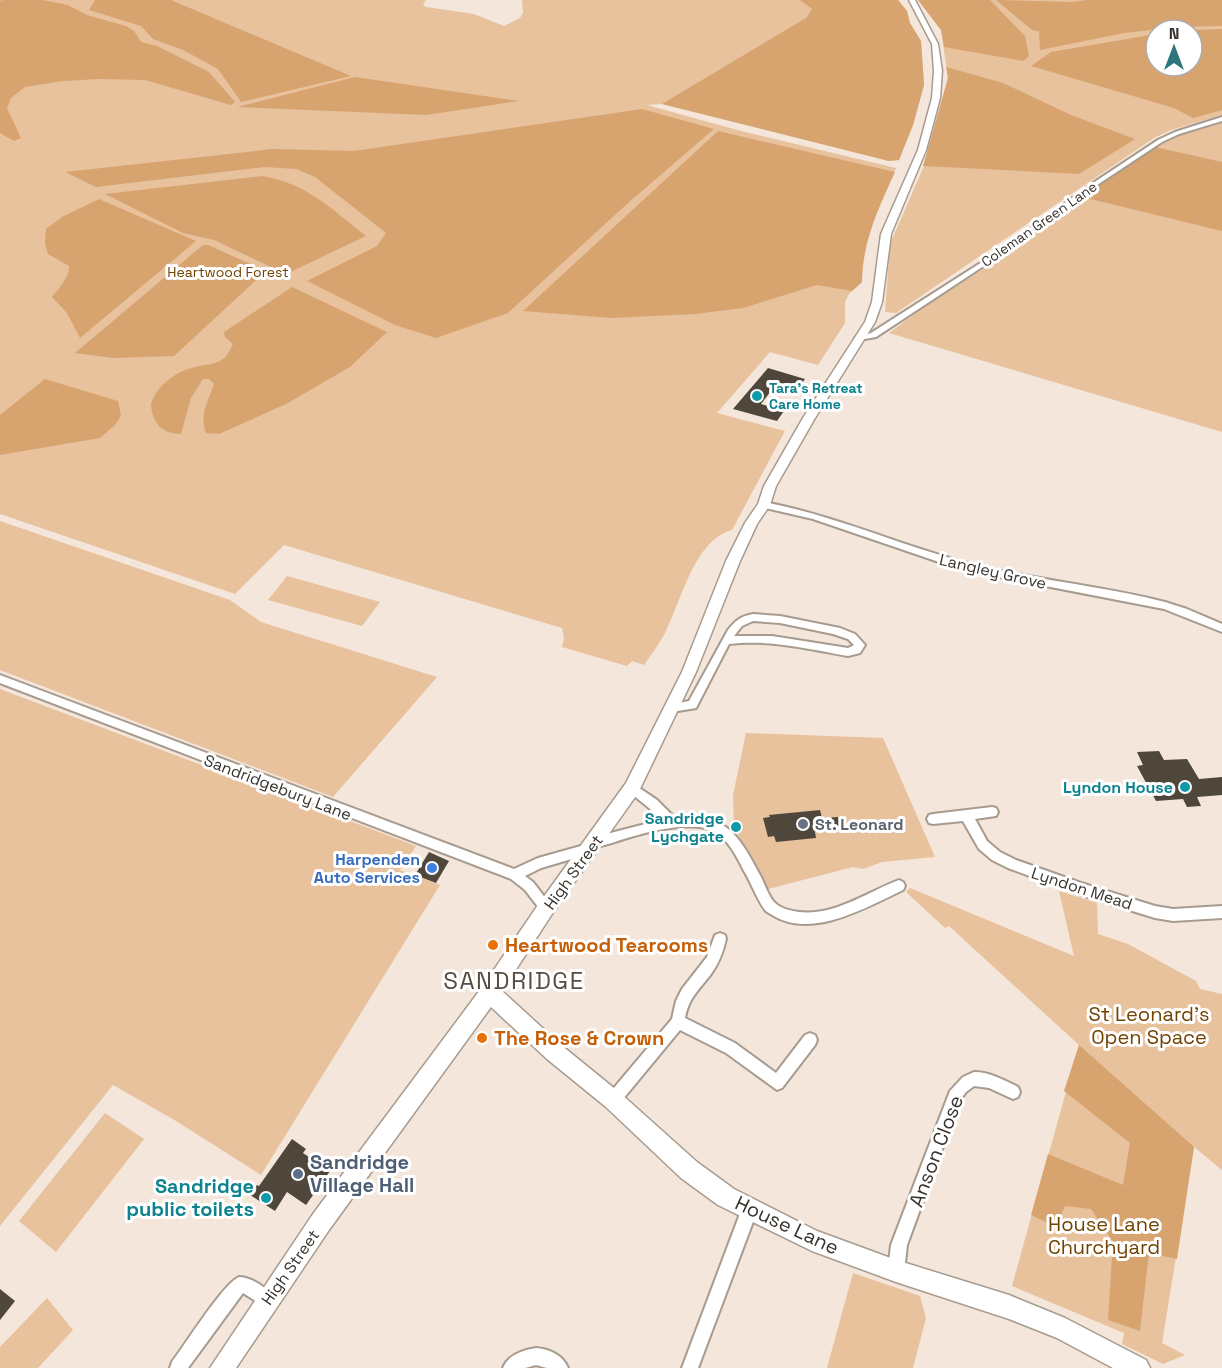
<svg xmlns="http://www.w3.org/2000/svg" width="1222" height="1368" font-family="'Space Grotesk',sans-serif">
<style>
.green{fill:#e8c19d;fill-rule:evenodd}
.forest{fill:#d7a470}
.building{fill:#50473c}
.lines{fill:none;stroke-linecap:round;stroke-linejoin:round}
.street-casing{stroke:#a79b8f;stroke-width:4}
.secondary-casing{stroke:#a79b8f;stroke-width:3}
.street{fill:#fff;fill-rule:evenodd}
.secondary{fill:#fff;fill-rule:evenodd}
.culture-dot{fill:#0f9aa8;stroke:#fff;stroke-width:2}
.worship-dot{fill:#6b7280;stroke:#fff;stroke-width:2}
.shop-dot{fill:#3f7fe0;stroke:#fff;stroke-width:2}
.food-dot{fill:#e8710a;stroke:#fff;stroke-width:2}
.service-dot{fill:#5c6f8a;stroke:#fff;stroke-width:2}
.labels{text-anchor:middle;stroke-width:6;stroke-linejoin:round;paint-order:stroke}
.far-street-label{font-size:14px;fill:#37322d;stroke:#fff}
.far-park-label{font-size:14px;fill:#724200;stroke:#fff}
.far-culture-label{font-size:14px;font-weight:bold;fill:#0d838f;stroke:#fff;text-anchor:start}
.street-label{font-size:16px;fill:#37322d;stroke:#fff}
.culture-label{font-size:16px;font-weight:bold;fill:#0d838f;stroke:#fff;text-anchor:end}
.worship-label{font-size:16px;font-weight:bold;fill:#5b616d;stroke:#fff;text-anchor:start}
.shop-label{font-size:16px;font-weight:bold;fill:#366cbe;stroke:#fff;text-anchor:end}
.near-food-label{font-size:20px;font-weight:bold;fill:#c56008;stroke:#fff;text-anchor:start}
.near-park-label{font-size:20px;fill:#724200;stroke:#fff}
.near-street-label{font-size:20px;fill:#37322d;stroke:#fff}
.near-service-label{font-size:20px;font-weight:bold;fill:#4e5e75;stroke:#fff;text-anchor:start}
.near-culture-label{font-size:20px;font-weight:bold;fill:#0d838f;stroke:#fff;text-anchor:end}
.near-quarter-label{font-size:24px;letter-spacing:1.5px;fill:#574c42;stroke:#fff}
</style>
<rect width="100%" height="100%" fill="#f4e6da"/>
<!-- green -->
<g class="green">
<path d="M0 0H426L423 5 426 7 474 14 504 26 520 18 523 13 522 0H898L907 11 910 23 921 41 924 85 913 125 899 160 889 161 662 104 647 105 741 131 896 168C880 205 862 241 862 282L849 294 845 302V323L818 365 770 352 717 413 785 431 732 530C694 540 681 602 665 633 659 644 651 655 644 665L632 661 627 666 562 647 564 638 562 628 284 545 235 594 0 514Z"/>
<path d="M918 0H1222V115L1171 130 1154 138 896 313 885 312 890 244 927 159 948 78 941 30ZM1156 30H1192V66H1156Z"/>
<polygon points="1222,122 1222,432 889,333 928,304 1014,250 1082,197 1148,152 1185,132"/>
<polygon points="0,521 230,600 261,622 437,677 333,797 0,670"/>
<polygon points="287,576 380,602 362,626 268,600"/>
<polygon points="0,689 416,846 400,870 440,885 261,1175 176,1121 113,1085 0,1226"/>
<polygon points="746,733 883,738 935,857 882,862 863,869 853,867 768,889 734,827 733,795"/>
<polygon points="910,888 1074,956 1059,891 1097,903 1098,934 1128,944 1196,981 1200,989 1222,994 1222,1170 1194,1147 1162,1343 1185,1355 1163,1364 1122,1344 1124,1333 1012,1286 1079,1045 949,926 945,928 906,892"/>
<polygon points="105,1113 144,1139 56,1252 19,1221"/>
<polygon points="853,1273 920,1296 926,1318 913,1368 827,1368"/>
<polygon points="47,1298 73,1330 38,1368 0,1368 0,1347"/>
</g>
<!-- forest -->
<g class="forest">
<polygon points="3,0 43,0 68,5 87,15 126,26 134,31 141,42 157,46 209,72 235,102 231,105 145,80 98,79 64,81 25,87 11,98 7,108 21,138 14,141 0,133 0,1"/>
<polygon points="95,0 171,0 351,76 241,102 218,69 183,50 153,39 141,26 89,10"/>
<polygon points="800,0 898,0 907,11 910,23 921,41 924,85 913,125 899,160 889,161 662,104 806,18 812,9"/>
<polygon points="918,0 990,0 1025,36 1029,56 1023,61 944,47 941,30"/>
<polygon points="996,0 1072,2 1087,0 1222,0 1222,26 1179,27 1124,33 1040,50 1039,31 1032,30"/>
<polygon points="1222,29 1222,110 1193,118 1174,108 1031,66 1051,52 1156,34 1156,66 1192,66 1192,30"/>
<polygon points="946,67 1003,83 1071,115 1135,139 1079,174 923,166 948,78"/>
<polygon points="355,77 519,101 427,115 237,107"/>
<polygon points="642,109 714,129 628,203 508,313 436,338 395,325 307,281 377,246 386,233 315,177 296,169 265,167 96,187 65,172 273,149 354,151"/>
<path d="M718 131 895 172C879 207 862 242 862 282L852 291 817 285 743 308 695 314 611 318 523 311Z"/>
<polygon points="1155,147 1222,162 1222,231 1082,197"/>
<path d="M262 176C308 184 330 208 366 236L286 274 214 240 183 233 105 194Z"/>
<path d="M99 199 196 241 80 338 67 313 52 297C59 288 70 277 69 266L48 254 45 244 46 229 62 217Z"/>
<polygon points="203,245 208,245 266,271 174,356 113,358 75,353"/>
<path d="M292 287 387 332 350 367 286 404 219 434 206 433C199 416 208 401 214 384L209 379H203L191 398 181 434C162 434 152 423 151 404 157 385 176 371 196 367 205 364 215 365 223 359 228 356 230 349 233 344L225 337 224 332Z"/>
<polygon points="45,379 118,401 121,416 115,425 100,438 0,455 0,415"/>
<polygon points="1079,1045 1194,1147 1177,1259 1149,1253 1140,1331 1108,1320 1113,1242 1091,1209 1065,1206 1056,1227 1031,1215 1048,1154 1123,1185 1130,1143 1064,1091"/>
</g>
<!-- building -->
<g class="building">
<polygon points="768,368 805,379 794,394 774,387 761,404 784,411 777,421 733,409"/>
<polygon points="1159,751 1164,760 1187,759 1199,779 1222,777 1222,795 1197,797 1201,806 1187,807 1183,799 1156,801 1137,766 1143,765 1137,752"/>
<polygon points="820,810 822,818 838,817 842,830 815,832 816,838 776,842 774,836 768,837 763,818 770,817 769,815"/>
<polygon points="429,852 449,861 436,883 415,875"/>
<polygon points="292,1139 306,1149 303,1153 330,1171 306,1205 287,1192 275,1211 250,1195 257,1185 259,1186"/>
<polygon points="0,1289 15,1301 0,1320"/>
</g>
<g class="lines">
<!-- street casing -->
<g class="street-casing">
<g id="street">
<polygon points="1222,117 1222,121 1179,134 1162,142 1094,187 1008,250 876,337 859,340 855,338 871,333 1004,248 1090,185 1158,140 1175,132"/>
<path d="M764 502C833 515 897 544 964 562 1030 580 1099 585 1165 602L1187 609 1222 624V632L1164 609 978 573 936 561 813 519 761 507 760 505Z"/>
<path d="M753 614 780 616 840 628 855 634 865 645 860 653 848 656C808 649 770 639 729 644L696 708 672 712 668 711 667 708 668 705 689 701 728 630C735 621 741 616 753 614ZM753 621 780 623 833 634 848 639 854 645 848 648 772 636H734L742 626Z"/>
<path d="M0 675 514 869 538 858 588 844H590L589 842 591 838 595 837 661 820 649 808 628 791 626 788 628 785 632 783 657 800 675 818C727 812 739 836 761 877 765 885 768 895 774 902 779 908 791 911 799 912 835 916 867 892 899 880L903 882 905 886 903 890C867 907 813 939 774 916 771 914 768 913 766 911 759 904 750 880 744 871 737 857 728 839 714 831 691 820 647 832 624 839 614 842 603 847 593 846L594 849 592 853 541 868 525 876 533 882 550 904 552 908 550 912 546 914 542 912 525 890 511 879 0 683Z"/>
<polygon points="992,807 996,808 998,812 996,816 975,819 987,841 1000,852 1016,860 1081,883 1155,906 1173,909 1222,906 1222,918 1173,921 1155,918 1081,895 1008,868 992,860 979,849 963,821 933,824 929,823 927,819 929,815 933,814"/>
<path d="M720 933 725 935 726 939C723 952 719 963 711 974 699 990 689 997 685 1018L735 1043 776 1073 805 1035 810 1033 815 1035 817 1040 815 1045 782 1088 777 1090 726 1053 680 1030 618 1105 613 1107 608 1105 606 1100 608 1095 672 1019 676 1001 682 989 707 957 715 935Z"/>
<path d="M974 1072C990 1072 1004 1080 1018 1087L1020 1092 1018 1097 1013 1099 989 1088 974 1086 966 1092 960 1100 907 1245 904 1271 902 1277 896 1279 890 1277 888 1271 891 1245 950 1091 963 1077Z"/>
<polygon points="749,1203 754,1206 757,1211 698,1368 682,1368 741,1211 744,1206"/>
<path d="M239 1277C251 1277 270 1289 275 1300L273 1306 267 1308 243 1293 188 1368H170L172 1362C185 1345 223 1284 239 1277Z"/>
<path d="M536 1348C549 1349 563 1355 568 1368H547L536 1365 525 1368H503C508 1355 523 1350 536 1348Z"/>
</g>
</g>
<!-- secondary casing -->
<g class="secondary-casing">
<polygon id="secondary" points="909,0 915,0 938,44 942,71 940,98 926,150 891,234 882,302 875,322 815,418 776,486 770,505 757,524 740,561 696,672 638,793 552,914 502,991 561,1045 620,1093 697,1162 734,1189 817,1231 896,1260 1009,1295 1065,1318 1146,1360 1150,1368 1113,1368 1057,1338 1009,1319 896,1282 812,1251 718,1205 681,1178 606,1107 547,1059 491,1007 329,1230 236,1368 210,1368 313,1214 483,986 540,902 626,783 682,672 726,561 745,523 758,504 764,486 803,418 865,322 872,302 881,234 918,150 932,98 934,71 932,44"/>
</g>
<!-- street -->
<use href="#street" class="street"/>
<!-- secondary -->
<use href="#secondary" class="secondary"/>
</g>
<!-- markers -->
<g class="culture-dot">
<circle cx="757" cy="396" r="6"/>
<circle cx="1185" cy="787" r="6"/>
<circle cx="736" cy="827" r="6"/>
<circle cx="266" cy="1198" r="6"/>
</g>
<circle class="worship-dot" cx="803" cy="824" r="6"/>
<circle class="shop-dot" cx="432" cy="868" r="6"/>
<g class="food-dot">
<circle cx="493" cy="945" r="6"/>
<circle cx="482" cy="1038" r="6"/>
</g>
<circle class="service-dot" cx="298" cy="1174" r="6"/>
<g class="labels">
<!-- far-street labels -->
<g class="far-street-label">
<text transform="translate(1039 224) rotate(-35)" y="5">Coleman Green Lane</text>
</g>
<!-- far-park labels -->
<g class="far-park-label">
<text x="228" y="277">Heartwood Forest</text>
</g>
<!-- far-culture labels -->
<g class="far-culture-label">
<text x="769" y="393">Tara's Retreat<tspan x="769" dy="16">Care Home</tspan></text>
</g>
<!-- street labels -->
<g class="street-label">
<text transform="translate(993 571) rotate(13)" y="6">Langley Grove</text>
<text transform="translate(278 787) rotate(21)" y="6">Sandridgebury Lane</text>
<text transform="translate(573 872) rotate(-54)" y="6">High Street</text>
<text transform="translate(1082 888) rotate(18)" y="6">Lyndon Mead</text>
<text transform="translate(290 1267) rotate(-55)" y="6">High Street</text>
</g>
<!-- culture labels -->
<g class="culture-label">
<text x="1173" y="793">Lyndon House</text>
<text x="724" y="824">Sandridge<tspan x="724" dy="18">Lychgate</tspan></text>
</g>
<!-- worship labels -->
<g class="worship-label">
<text x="815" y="830">St. Leonard</text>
</g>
<!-- shop labels -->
<g class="shop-label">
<text x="420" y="865">Harpenden<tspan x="420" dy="18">Auto Services</tspan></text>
</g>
<!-- near-food labels -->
<g class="near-food-label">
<text x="505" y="952">Heartwood Tearooms</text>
<text x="494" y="1045">The Rose &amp; Crown</text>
</g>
<!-- near-park labels -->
<g class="near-park-label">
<text x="1149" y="1021">St Leonard's<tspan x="1149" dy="23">Open Space</tspan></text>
<text x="1104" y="1231">House Lane<tspan x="1104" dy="23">Churchyard</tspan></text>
</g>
<!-- near-street labels -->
<g class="near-street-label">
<text transform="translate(936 1151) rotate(-69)" y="7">Anson Close</text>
<text transform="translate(787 1225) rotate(25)" y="7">House Lane</text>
</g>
<!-- near-service labels -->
<g class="near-service-label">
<text x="310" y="1169">Sandridge<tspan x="310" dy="23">Village Hall</tspan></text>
</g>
<!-- near-culture labels -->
<g class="near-culture-label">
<text x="254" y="1193">Sandridge<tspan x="254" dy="23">public toilets</tspan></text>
</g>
<!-- near-quarter labels -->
<g class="near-quarter-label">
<text x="514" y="989">SANDRIDGE</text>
</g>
</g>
<!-- north arrow -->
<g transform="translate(1174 48)"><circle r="28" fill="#ffffff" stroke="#afadab" stroke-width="1.5"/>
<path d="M0-4.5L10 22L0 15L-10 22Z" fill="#2d767b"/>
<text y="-9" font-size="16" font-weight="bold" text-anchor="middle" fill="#37322d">N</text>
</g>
</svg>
